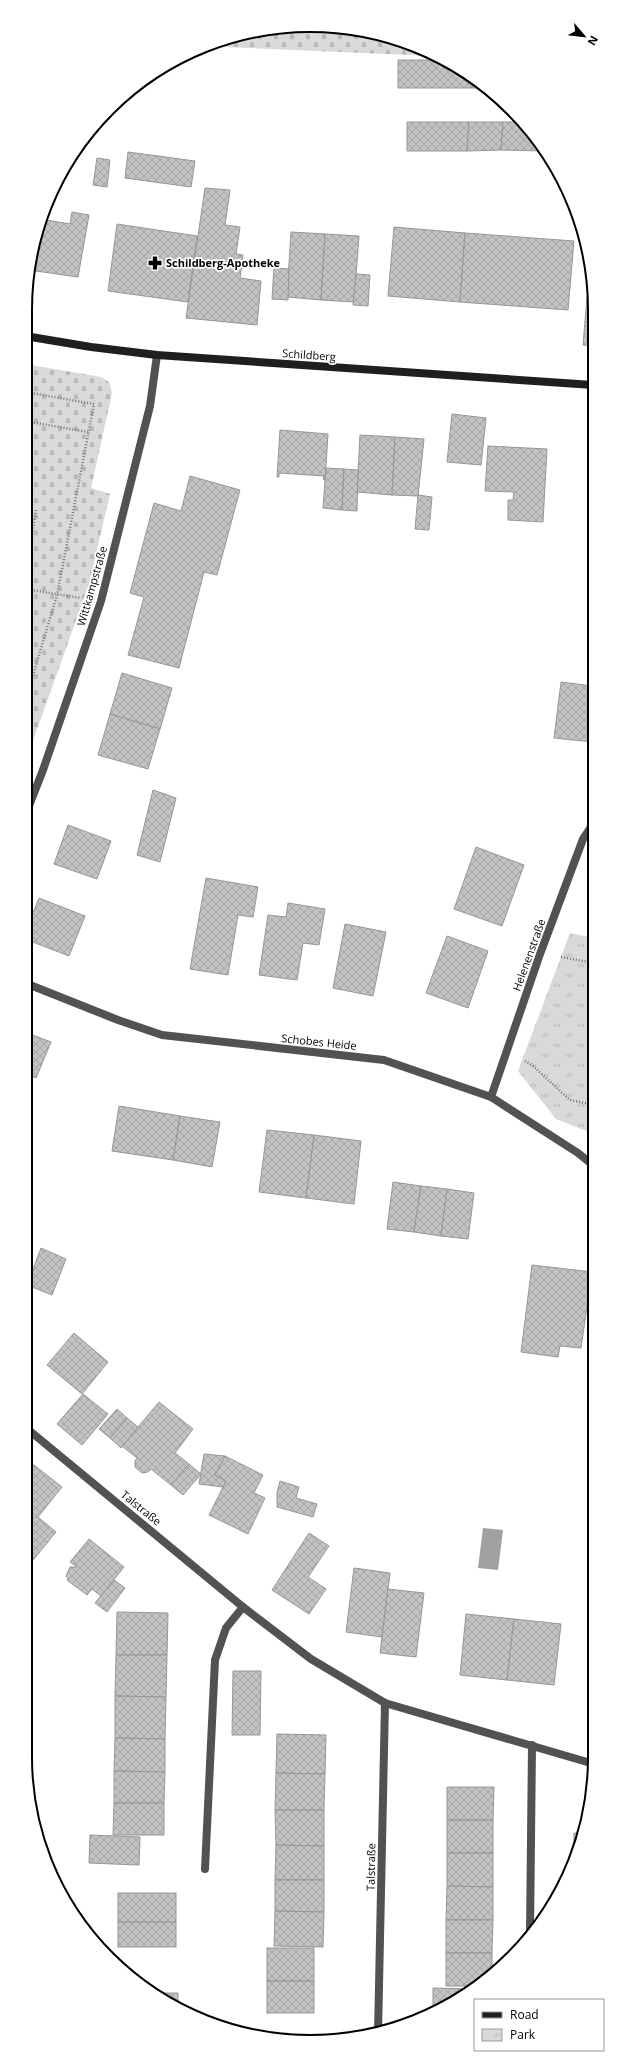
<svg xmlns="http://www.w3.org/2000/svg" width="620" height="2067" font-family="'Open Sans',sans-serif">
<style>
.cemetery{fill:url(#cemetery-stones)}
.park{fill:url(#park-tufts)}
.water{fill:#a0a0a0}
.building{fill:url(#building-cross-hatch);stroke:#969696}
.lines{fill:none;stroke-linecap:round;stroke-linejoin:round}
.path{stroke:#747474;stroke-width:2.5;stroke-dasharray:1 2;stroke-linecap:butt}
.street{stroke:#525252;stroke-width:8}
.secondary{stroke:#1f1f1f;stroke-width:8}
.labels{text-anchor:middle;stroke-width:3.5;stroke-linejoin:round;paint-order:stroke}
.poi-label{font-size:11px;font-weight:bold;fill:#000;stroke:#fff;text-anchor:start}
.street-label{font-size:11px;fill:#000;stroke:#fff}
.rim{fill:none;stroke:#000;stroke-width:2}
</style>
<defs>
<pattern id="cemetery-stones" width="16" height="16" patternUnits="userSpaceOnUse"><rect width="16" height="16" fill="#d9d9d9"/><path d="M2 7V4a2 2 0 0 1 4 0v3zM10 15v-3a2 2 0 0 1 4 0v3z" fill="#b8b8b8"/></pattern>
<pattern id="park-tufts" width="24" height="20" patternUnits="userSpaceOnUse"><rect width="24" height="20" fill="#d9d9d9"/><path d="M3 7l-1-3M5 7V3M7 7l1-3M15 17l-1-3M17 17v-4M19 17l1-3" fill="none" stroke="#b8b8b8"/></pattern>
<pattern id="building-cross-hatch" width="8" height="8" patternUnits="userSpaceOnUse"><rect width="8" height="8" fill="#c2c2c2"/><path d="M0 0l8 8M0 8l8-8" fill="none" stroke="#a5a5a5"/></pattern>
</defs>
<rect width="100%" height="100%" fill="#fff"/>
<!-- cemetery -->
<g class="cemetery">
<polygon points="310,25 365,30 432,56 203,46 254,31"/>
<polygon points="25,364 101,377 109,382 112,393 91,488 110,494 89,584 25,763"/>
</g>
<!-- park -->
<polygon class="park" points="570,933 594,938 594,1134 556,1119 518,1071"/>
<!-- water -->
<polygon class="water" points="483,1528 503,1530 498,1570 478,1568"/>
<!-- building -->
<g class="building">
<polygon points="398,60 444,60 452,63 473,80 472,88 398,88"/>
<polygon points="473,80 483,88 472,88"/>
<polygon points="407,122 469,122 467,151 407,151"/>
<polygon points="469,122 503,122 501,150 467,151"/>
<polygon points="503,122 524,122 543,151 501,150"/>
<polygon points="128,152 195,161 191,187 125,178"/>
<polygon points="97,158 110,160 107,187 93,185"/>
<polygon points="205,188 230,190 225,225 240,227 236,254 243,255 240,278 261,281 257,325 186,318"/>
<polygon points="72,212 89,215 78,277 29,270 30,255 41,219 70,224"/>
<polygon points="117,224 197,236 188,302 108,291"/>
<polygon points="394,227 465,233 460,302 388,296"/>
<polygon points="291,232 325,234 321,300 287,297"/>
<polygon points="465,233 574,241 568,310 460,302"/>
<polygon points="325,234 359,236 354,302 321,300"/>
<polygon points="274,268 289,269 288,300 272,299"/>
<polygon points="356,274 370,275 368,306 353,305"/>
<polygon points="587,297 593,297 593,346 583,345"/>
<polygon points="452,414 486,418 481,465 447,462"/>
<polygon points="280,430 328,434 325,480 323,479 324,476 279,473 279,477 277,477"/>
<polygon points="360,435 395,437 392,495 357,492"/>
<polygon points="395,437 424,439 418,496 392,495"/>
<polygon points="488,446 547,449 543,522 508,520 508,500 513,500 514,492 485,491"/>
<polygon points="326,468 344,469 342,510 323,508"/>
<polygon points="344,469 358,470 357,511 342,510"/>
<polygon points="190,476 240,490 217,575 204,572 179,668 128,655 144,597 130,593 154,503 181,511"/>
<polygon points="418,495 432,497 429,530 415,529"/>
<polygon points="122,673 172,688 160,729 110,714"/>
<polygon points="561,682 593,686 593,742 554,738"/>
<polygon points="110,714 160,729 148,769 98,755"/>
<polygon points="153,790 176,798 160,862 137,855"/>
<polygon points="68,825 111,841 97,879 54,864"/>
<polygon points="476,847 524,865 502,926 454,909"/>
<polygon points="206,878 258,887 253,917 238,915 228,975 190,969"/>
<polygon points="39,898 85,916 69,956 25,939 25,933"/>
<polygon points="288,903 325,909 319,945 303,943 297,980 259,975 268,915 286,917"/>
<polygon points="345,924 386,932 373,996 333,988"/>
<polygon points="447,936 488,951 468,1008 426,993"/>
<polygon points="25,1032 51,1042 36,1078 25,1073"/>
<polygon points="119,1106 180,1116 173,1160 112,1151"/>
<polygon points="180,1116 220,1122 212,1167 173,1160"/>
<polygon points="267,1130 314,1135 306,1198 259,1192"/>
<polygon points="314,1135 361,1141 354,1204 306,1198"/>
<polygon points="393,1182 421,1186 414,1232 387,1229"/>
<polygon points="421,1186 447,1189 441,1236 414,1232"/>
<polygon points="447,1189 474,1193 468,1239 441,1236"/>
<polygon points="41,1248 66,1259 52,1295 27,1285"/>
<polygon points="532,1265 592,1272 581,1348 560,1346 558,1357 521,1352"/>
<polygon points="74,1333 108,1362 82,1394 47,1365"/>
<polygon points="83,1394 108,1414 82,1445 57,1424"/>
<polygon points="159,1402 193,1429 175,1453 189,1464 171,1485 151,1469 148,1472 142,1473 135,1467 135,1461 137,1458 122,1446"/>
<polygon points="117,1409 127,1418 110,1438 99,1429"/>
<polygon points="127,1418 138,1427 121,1448 110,1438"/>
<polygon points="204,1454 225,1456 215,1475 226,1481 223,1487 199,1484"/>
<polygon points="225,1456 263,1475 254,1493 265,1498 248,1534 209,1515 226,1481 215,1475"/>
<polygon points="25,1458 62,1487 38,1517 56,1532 25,1570"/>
<polygon points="189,1464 201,1474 183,1495 171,1485"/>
<polygon points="280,1481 299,1487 296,1498 317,1504 313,1517 277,1507 277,1493"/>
<polygon points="309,1533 329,1546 308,1577 326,1589 309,1614 272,1590"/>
<polygon points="89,1539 124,1567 101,1596 92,1589 87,1595 67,1580 68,1578 66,1576 70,1567 77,1567 70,1562"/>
<polygon points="354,1568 390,1573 382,1637 346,1632"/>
<polygon points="114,1580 125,1588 107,1612 95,1603"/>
<polygon points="388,1589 424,1593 416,1657 380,1653"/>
<polygon points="117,1612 168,1613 167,1655 116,1655"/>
<polygon points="466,1614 514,1619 507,1680 460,1675"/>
<polygon points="514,1619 561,1624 554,1685 507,1680"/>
<polygon points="116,1655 167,1655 166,1697 115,1696"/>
<polygon points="233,1671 261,1671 260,1735 232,1735"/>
<polygon points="595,1693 595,1711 593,1711"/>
<polygon points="115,1696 166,1697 165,1739 115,1738"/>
<polygon points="277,1734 326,1735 325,1774 276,1773"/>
<polygon points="115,1738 165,1739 165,1772 114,1771"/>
<polygon points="114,1771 165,1772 164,1803 114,1803"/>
<polygon points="276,1773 325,1774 324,1810 275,1810"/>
<polygon points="447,1787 494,1787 493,1820 447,1820"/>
<polygon points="114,1803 164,1803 164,1835 113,1835"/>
<polygon points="275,1810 324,1810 324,1846 276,1845"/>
<rect x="447" y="1820" width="46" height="33"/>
<polygon points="574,1833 583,1834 573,1866"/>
<polygon points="90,1835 140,1837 139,1865 89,1863"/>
<polygon points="276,1845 324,1846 324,1880 275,1880"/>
<polygon points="447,1853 493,1853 493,1887 447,1886"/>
<polygon points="275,1880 324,1880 324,1912 275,1911"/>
<polygon points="447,1886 493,1887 493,1920 446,1920"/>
<rect x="118" y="1893" width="58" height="29"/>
<polygon points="275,1911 324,1912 323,1947 274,1946"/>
<polygon points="446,1920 493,1920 492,1953 446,1953"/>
<rect x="118" y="1922" width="58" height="25"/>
<rect x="267" y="1948" width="47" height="33"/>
<polygon points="446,1953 492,1953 492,1974 478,1986 446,1986"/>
<rect x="267" y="1981" width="47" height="32"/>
<polygon points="433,1988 474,1989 433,2014"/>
<polygon points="152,1993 178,1993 178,2009"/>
</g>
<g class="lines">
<!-- path -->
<g class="path">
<polyline points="25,392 94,404 57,595 25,702"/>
<polyline points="25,421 88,432"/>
<polyline points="25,576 36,510"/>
<polyline points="25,589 81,598"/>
<polyline points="561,957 594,963"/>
<polyline points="525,1061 532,1065 570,1100 594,1105"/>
</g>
<!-- street -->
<g class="street">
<polyline points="25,816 43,770 101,601 150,406 157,355"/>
<polyline points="25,983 118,1020 162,1035 384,1060 491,1097 578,1153 594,1166"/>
<polyline points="491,1097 540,954 583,839 593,824"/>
<polyline points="25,1427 243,1607 311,1659 385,1703 594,1764"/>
<polyline points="205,1869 215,1660 226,1628 243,1607"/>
<polyline points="530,1933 532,1745"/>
<polyline points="378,2033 385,1703"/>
</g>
<!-- secondary -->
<polyline class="secondary" points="25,336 91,347 157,355 593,385"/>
</g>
<!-- icons -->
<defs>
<g id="pharmacy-bare" transform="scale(1.08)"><path d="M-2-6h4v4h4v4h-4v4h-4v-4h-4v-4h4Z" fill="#000" stroke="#fff" stroke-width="2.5" paint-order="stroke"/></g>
</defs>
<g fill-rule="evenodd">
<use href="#pharmacy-bare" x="155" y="263"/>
</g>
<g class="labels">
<!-- poi labels -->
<g class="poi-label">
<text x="166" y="267">Schildberg-Apotheke</text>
</g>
<!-- street labels -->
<g class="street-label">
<text transform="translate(309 355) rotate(4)" y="4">Schildberg</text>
<text transform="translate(92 586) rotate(-74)" y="4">Wittkampstraße</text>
<text transform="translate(529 955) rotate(-70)" y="4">Helenenstraße</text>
<text transform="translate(319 1042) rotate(6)" y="4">Schobes Heide</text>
<text transform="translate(141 1508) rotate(39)" y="4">Talstraße</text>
<text transform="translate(371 1867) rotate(-89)" y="4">Talstraße</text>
</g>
</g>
<!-- crop -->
<path d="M0 0H620V2067H0ZM310 32H310A278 278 0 0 1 588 310V1757A278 278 0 0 1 310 2035H310A278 278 0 0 1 32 1757V310A278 278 0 0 1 310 32Z" fill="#fff" fill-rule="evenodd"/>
<path class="rim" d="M310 32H310A278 278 0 0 1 588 310V1757A278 278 0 0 1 310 2035H310A278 278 0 0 1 32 1757V310A278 278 0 0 1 310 32Z"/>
<!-- legend -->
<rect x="474" y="1999" width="130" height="52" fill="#ffffff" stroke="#999999"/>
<rect x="482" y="2012" width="20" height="6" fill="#1f1f1f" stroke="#999999"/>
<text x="510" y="2019" font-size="12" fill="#000000">Road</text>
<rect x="482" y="2029" width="20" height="12" fill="url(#park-tufts)" stroke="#999999"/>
<text x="510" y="2039" font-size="12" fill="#000000">Park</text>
<!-- north arrow -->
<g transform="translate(584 36) rotate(118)" stroke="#ffffff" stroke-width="3" paint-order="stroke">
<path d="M0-3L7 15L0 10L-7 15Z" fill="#000000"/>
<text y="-6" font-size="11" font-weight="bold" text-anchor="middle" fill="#000000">N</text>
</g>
</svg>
